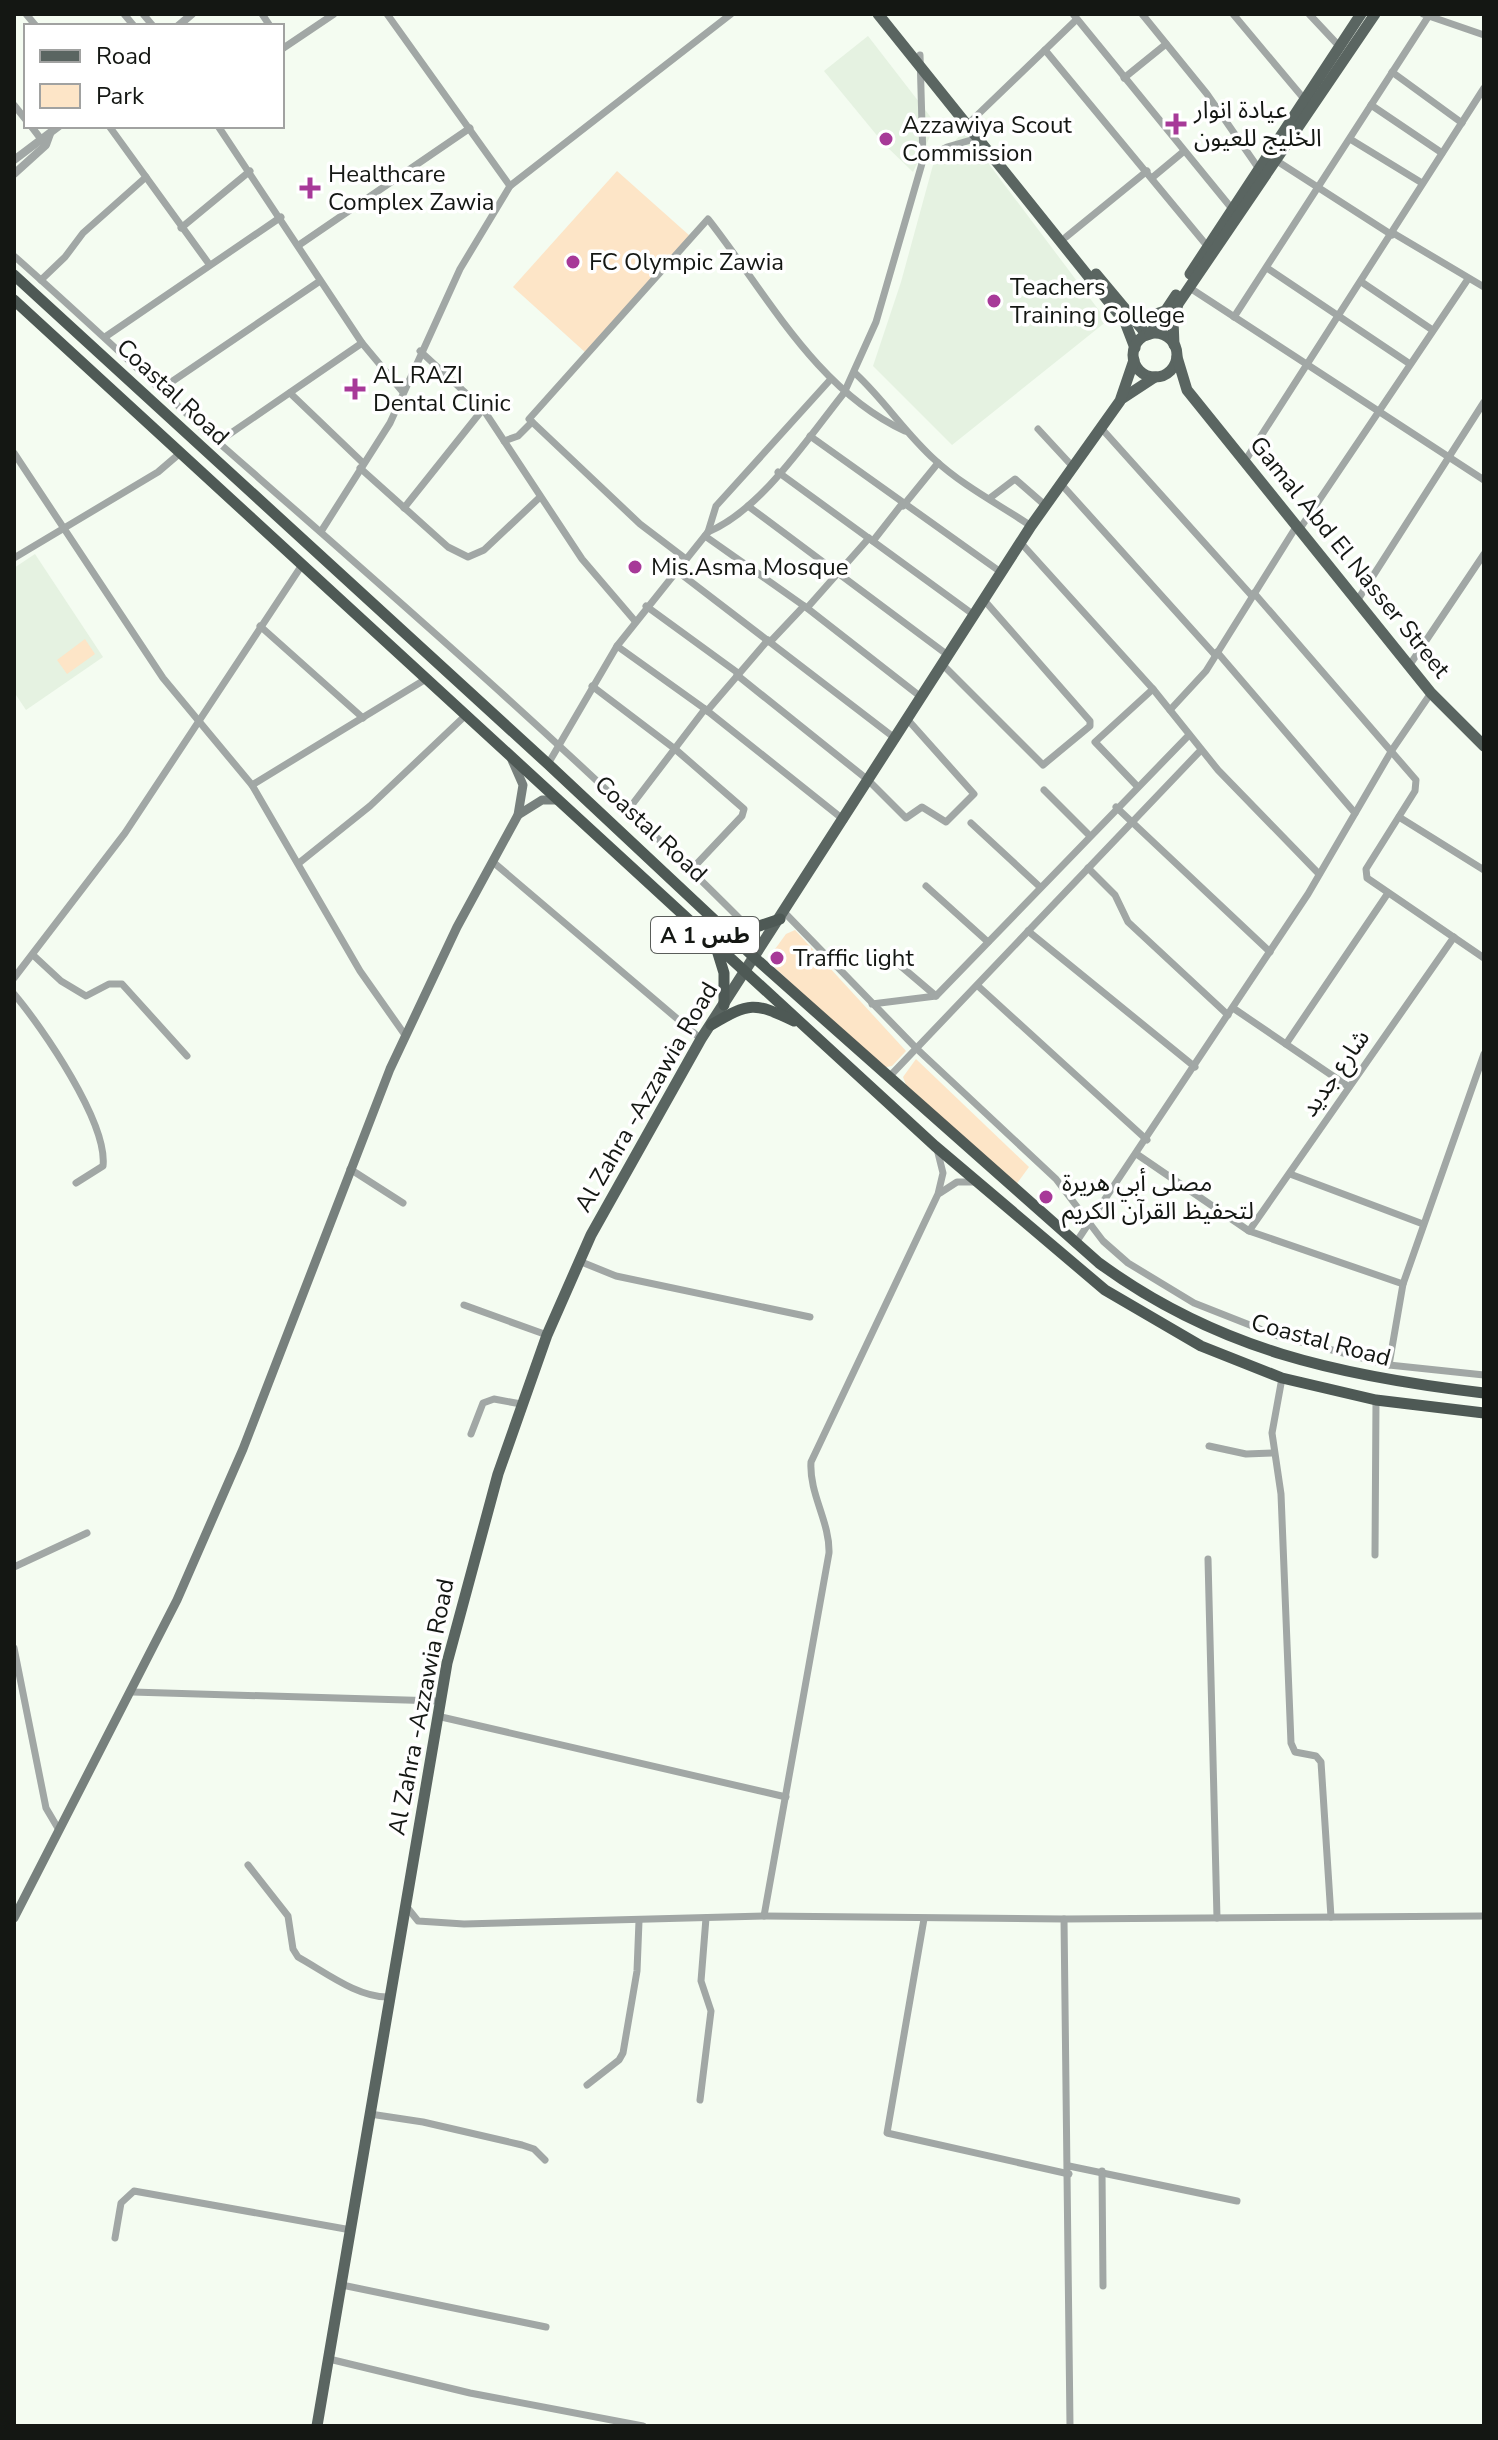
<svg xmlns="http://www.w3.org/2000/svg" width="1498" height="2440" font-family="'Nunito Sans','Noto Sans Arabic',sans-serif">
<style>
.built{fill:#e5f2e1}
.green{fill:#fde5c7}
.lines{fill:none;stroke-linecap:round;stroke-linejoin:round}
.minor{stroke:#a1a7a5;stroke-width:7}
.tertiary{stroke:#a1a7a5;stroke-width:8}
.secondary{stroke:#77807d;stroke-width:9}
.primary{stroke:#5a6561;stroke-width:11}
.trunk{stroke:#4e5955;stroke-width:11}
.poi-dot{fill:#a73998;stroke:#fff;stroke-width:3}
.labels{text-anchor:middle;stroke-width:7;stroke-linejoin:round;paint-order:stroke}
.shield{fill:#fff;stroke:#5a5d5a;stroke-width:2}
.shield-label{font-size:22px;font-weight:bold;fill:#141713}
.poi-label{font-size:24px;fill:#141713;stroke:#fff;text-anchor:start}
.street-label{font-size:24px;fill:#141713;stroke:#fff}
</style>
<rect width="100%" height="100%" fill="#f4fcf1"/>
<!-- built -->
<g class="built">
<polygon points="868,36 936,124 913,172 884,144 824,71"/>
<polygon points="964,131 1107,321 952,445 873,366 901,282 933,165"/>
<polygon points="35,554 103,657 26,710 14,692 14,568"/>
</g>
<!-- green -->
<g class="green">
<polygon points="617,171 690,236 586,353 513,287"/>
<polygon points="85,639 95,654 67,674 57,660"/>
<polygon points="795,930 906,1051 892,1066 881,1068 771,964 770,956 786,934"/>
<polygon points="916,1059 1029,1167 1015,1186 906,1085 903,1077"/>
</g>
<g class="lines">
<!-- minor -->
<g class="minor">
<polyline points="26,14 36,26"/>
<polyline points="124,14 134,26"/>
<polyline points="143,14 153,26"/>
<polyline points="262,14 270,26"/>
<polyline points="387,14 510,186"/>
<polyline points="1073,14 1233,210"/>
<polyline points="1142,14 1207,94 1259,169"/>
<polyline points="1233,14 1305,100"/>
<polyline points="1309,14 1339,46"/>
<polyline points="1423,14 1484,35"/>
<polyline points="282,49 334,14"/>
<polyline points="1045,50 1208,247"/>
<polyline points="1392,72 1462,123"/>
<polyline points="1124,78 1166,44"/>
<polyline points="14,105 26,120"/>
<polyline points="1371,105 1442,153"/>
<polyline points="967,125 1076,20"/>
<polyline points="31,126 44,143"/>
<polyline points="109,126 209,264"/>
<polyline points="218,126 362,343 402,391"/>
<polyline points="1350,139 1422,183"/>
<polyline points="923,160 947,147 978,138"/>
<polyline points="1277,161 1392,235"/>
<polyline points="1153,177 1183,152"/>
<polyline points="181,228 250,171"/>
<polyline points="1393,233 1484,287"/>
<polyline points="1066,237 1147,171"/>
<polyline points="299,245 470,128"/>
<path d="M14 256C83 317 150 381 219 443 399 601 580 758 749 928"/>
<polyline points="1267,268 1410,364"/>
<polyline points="41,280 65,257 83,233 146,177"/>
<polyline points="1363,283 1431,329"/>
<polyline points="1190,288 1484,480"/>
<polyline points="1234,317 1428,17"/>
<polyline points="105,337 281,217"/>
<polyline points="420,351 483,409 582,559 635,621"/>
<path d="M856 374C885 401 905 433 935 460 963 486 1000 505 1031 526"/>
<polyline points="161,389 320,281"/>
<polyline points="290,393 362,462"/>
<polyline points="1038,429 1074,468"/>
<polyline points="1102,429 1252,596"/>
<polyline points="810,436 1002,573"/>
<polyline points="504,441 518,436 532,422"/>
<polyline points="218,442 362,343"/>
<polyline points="14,453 163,678 252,785 360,971 405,1035"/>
<polyline points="1245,461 1484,88"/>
<polyline points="360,468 448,547 468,557 484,550 539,498"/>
<polyline points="778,472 974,615"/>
<polyline points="1062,485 1215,655"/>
<polyline points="990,498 1015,479 1046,506"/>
<polyline points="748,506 949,656"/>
<polyline points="903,506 938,463"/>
<polyline points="404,508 483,409"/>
<polyline points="322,530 390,423 460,269 510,186 731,14"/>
<polyline points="1299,530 1468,279"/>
<path d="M708 532C761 510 808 438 844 393L876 322 923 160 920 55"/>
<polyline points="705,536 807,608 921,697"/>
<polyline points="873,541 902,504"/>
<polyline points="1021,543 1153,689 1218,770 1319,874"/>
<polyline points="14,558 158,472 179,454"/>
<path d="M686 559 640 524 529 419 708 219C767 294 816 390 905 431"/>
<polyline points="677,571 896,739"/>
<polyline points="1254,593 1416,780 1415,791 1366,869 1367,878 1484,958"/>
<polyline points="1357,601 1484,402"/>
<polyline points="646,606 738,673"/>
<polyline points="807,608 869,538"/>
<polyline points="260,626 363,718"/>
<polyline points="770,642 804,606"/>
<polyline points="617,646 705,709 844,820"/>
<polyline points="1217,652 1355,813"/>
<polyline points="943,665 1043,765 1090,726 1090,721 984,600"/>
<polyline points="1409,666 1484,554"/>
<polyline points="737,675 868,780 906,818 922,807 946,822 974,794 908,720"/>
<polyline points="592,686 675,749 744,809 742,816 691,870"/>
<polyline points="1170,710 1206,671 1296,527"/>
<polyline points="707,711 768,640"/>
<polyline points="548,764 617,646 708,532 716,506 830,380"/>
<polyline points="252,785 426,679"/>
<polyline points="1137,786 1095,742 1153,689"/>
<polyline points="1044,790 1090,836"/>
<polyline points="1116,807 1270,952"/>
<polyline points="628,810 705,709"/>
<polyline points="1399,817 1484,870"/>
<polyline points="971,823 1040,887"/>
<polyline points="493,862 701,1039"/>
<polyline points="299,863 370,806 467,714"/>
<polyline points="1088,868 1115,895 1128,922 1228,1015"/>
<polyline points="926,886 988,942"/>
<polyline points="784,912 917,1049 1056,1179 1103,1241 1128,1263 1194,1303 1275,1335 1389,1365 1484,1375"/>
<polyline points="1028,931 1195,1067"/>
<polyline points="33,955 61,981 86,996 109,984 122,984 187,1056"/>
<polyline points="896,962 936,996"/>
<polyline points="14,978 125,833 302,565"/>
<polyline points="978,986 1147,1140"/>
<path d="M14 994C42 1027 108 1123 103 1166L76 1183"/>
<polyline points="872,1004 936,996 1189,735"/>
<polyline points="1233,1008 1349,1087"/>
<polyline points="1286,1044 1388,893"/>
<polyline points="889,1077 1201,750"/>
<polyline points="1138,1155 1249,1231 1403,1284"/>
<polyline points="350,1169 403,1203"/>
<polyline points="1290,1174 1423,1224"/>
<polyline points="940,1193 957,1182 976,1182"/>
<polyline points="1249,1231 1454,937"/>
<polyline points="1075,1244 1308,894 1392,750 1431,693"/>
<polyline points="579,1261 616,1276 810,1317"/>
<polyline points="464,1305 547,1335"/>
<polyline points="1389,1365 1403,1284 1484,1054"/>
<polyline points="1282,1378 1272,1433 1281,1494 1291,1743 1295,1752 1316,1756 1321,1762 1331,1917"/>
<polyline points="471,1434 483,1403 494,1399 521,1404"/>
<polyline points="1209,1446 1246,1454 1273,1453"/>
<polyline points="1375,1555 1376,1400"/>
<polyline points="1208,1559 1217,1918"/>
<polyline points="14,1567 87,1533"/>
<polyline points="14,1648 46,1808 59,1830"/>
<polyline points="132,1692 439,1701"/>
<polyline points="437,1716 786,1797"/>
<path d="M248 1865 288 1916 293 1949 298 1957C325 1972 358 1998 389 1997"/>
<polyline points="406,1906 418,1921 464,1924 764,1916 1064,1919 1484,1916"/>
<path d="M764 1916 829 1553C830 1522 809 1494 811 1462L938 1194 943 1173 937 1149"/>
<polyline points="924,1919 887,2133 1069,2174"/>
<polyline points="1064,1919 1070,2426"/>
<polyline points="587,2085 619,2060 623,2053 637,1971 639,1921"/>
<polyline points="700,2100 711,2011 701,1981 706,1918"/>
<polyline points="370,2114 423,2122 522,2145 534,2149 545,2160"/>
<polyline points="1069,2166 1237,2201"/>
<polyline points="1102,2171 1103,2286"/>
<polyline points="115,2238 121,2203 134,2191 351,2230"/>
<polyline points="342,2285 546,2327"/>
<polyline points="329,2359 470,2393 643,2426"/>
</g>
<!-- tertiary -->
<g class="tertiary">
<polyline points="178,26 192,14"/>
<polyline points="14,160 59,126"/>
<polyline points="14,174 46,145 50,134"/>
</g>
<!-- secondary -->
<g class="secondary">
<polyline points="518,815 542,800 558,800"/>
<polyline points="14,1918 177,1600 243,1449 390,1069 457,927 518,815 523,785 512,760"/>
</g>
<!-- primary -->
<g class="primary">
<polyline points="878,14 1125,322 1135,348"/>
<polyline points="1096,274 1147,335"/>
<polyline points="1190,274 1361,14"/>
<polyline points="1128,313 1147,317 1165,311"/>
<circle cx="1155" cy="355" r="22"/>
<polyline points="1150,334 1176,295"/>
<polyline points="1174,345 1173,320 1178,304 1375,14"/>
<polyline points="1177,357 1187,390 1431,693 1484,746"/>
<polyline points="1123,398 1155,377"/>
<polyline points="317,2426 447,1663 498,1474 547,1335 591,1235 701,1039 1031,526 1120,401 1134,360"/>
</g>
<!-- trunk -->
<g class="trunk">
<path d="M14 275 548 764 755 958 1099 1263C1218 1350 1340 1376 1484 1393"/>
<polyline points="14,300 935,1146 1105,1290 1201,1346 1282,1378 1376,1400 1484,1413"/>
<polyline points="720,922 750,929 780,919"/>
<polyline points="716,947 724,973 724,1005"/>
<path d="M711 1025C750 1002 754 1002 794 1021"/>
</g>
</g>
<!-- markers -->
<g class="poi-dot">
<path d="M1172 112h8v8h8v8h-8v8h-8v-8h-8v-8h8z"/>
<circle cx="886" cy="139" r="8"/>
<path d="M306 176h8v8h8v8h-8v8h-8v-8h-8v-8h8z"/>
<circle cx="573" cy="262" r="8"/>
<circle cx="994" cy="301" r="8"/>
<path d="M351 377h8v8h8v8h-8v8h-8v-8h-8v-8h8z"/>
<circle cx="635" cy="567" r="8"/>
<circle cx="777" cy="958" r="8"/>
<circle cx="1046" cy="1197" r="8"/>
</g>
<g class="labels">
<!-- shield labels -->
<rect class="shield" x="651" y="917" width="108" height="36" rx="6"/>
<g class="shield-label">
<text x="705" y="943">A 1 طس</text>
</g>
<!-- poi labels -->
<g class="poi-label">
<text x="1194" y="118">عيادة انوار<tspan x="1194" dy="28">الخليج للعيون</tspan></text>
<text x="902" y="133">Azzawiya Scout<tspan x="902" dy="28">Commission</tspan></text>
<text x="328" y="182">Healthcare<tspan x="328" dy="28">Complex Zawia</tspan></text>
<text x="589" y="270">FC Olympic Zawia</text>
<text x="1010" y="295">Teachers<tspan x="1010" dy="28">Training College</tspan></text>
<text x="373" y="383">AL RAZI<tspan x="373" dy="28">Dental Clinic</tspan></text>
<text x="651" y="575">Mis.Asma Mosque</text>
<text x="793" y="966">Traffic light</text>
<text x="1062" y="1191">مصلى أبي هريرة<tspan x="1062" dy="28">لتحفيظ القرآن الكريم</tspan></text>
</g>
<!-- street labels -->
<g class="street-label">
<text transform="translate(173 392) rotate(43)" y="8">Coastal Road</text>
<text transform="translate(1350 557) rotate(51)" y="8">Gamal Abd El Nasser Street</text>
<text transform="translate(651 829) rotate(43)" y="8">Coastal Road</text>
<text transform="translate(1335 1073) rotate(-55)" y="8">شارع جديد</text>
<text transform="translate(646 1097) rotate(-60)" y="8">Al Zahra -Azzawia Road</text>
<text transform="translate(1321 1340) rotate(15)" y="8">Coastal Road</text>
<text transform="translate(421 1707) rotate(-79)" y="8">Al Zahra -Azzawia Road</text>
</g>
</g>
<!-- border -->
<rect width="1498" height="2440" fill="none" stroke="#141713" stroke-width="32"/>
<!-- legend -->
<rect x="24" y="24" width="260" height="104" fill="#ffffff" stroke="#a1a2a1" stroke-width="2"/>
<rect x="40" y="50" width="40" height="12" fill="#5a6561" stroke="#a1a2a1" stroke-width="2"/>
<text x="96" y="64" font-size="24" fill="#141713">Road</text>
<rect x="40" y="84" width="40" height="24" fill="#fde5c7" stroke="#a1a2a1" stroke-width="2"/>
<text x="96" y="104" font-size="24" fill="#141713">Park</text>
</svg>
